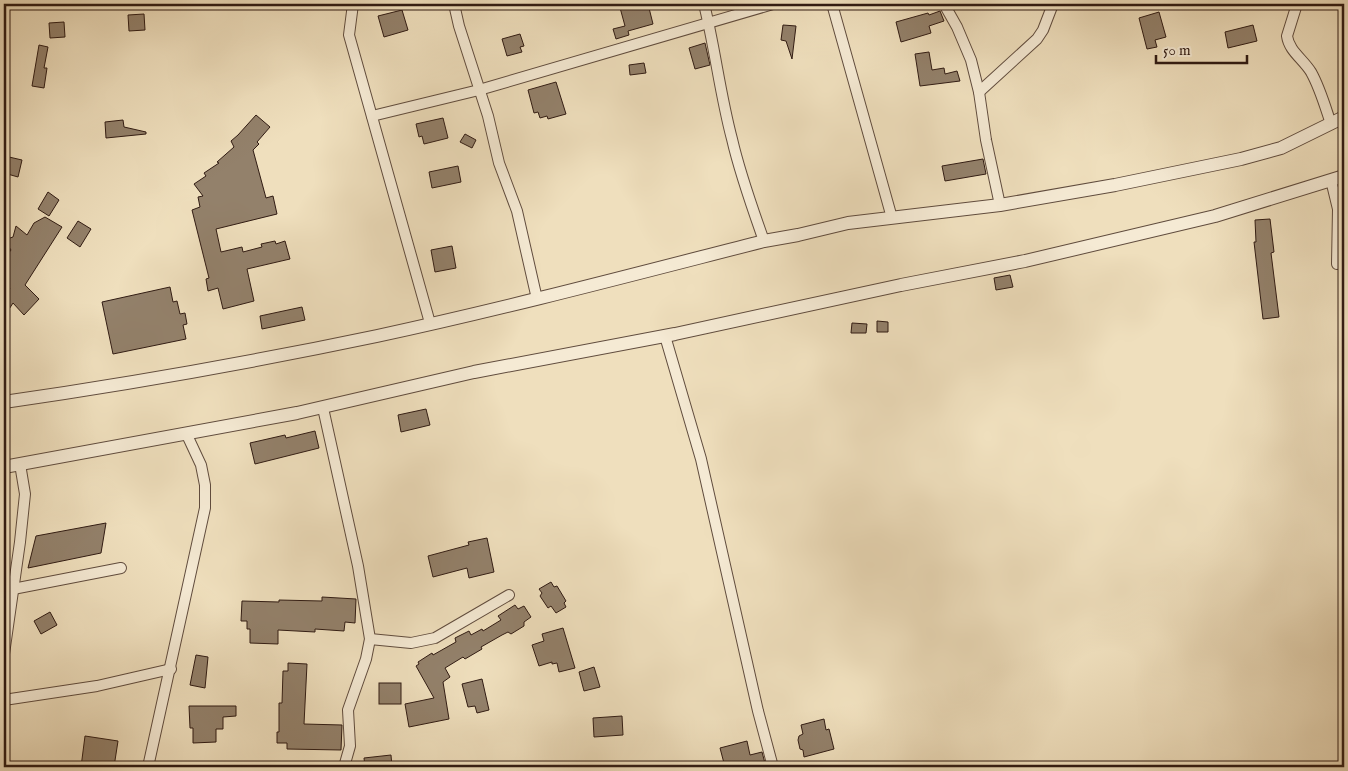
<svg xmlns="http://www.w3.org/2000/svg" width="1348" height="771" font-family="'IM FELL English',serif">
<style>
.building{fill:#93816b;stroke:#301b13}
.lines{fill:none;stroke-linecap:round;stroke-linejoin:round}
.minor-casing{stroke:#604c3e;stroke-width:12}
.tertiary-casing{stroke:#604c3e;stroke-width:14}
.minor{stroke:#f5ead4;stroke-width:10}
.tertiary{stroke:#f5ead4;stroke-width:12}
</style>
<rect width="100%" height="100%" fill="#efdfbd"/>
<filter id="stains"><feTurbulence type="fractalNoise" baseFrequency=".004" numOctaves="4"/><feColorMatrix values="0 0 0 0 .2 0 0 0 0 .09 0 0 0 0 .02 0 0 0 .5 -.17"/></filter>
<radialGradient id="worn" r=".72"><stop offset=".6" stop-color="#630" stop-opacity="0"/><stop offset="1" stop-color="#630" stop-opacity=".3"/></radialGradient>
<!-- building -->
<g class="building">
<polygon points="619,4 648,4 653,24 628,31 629,35 616,39 613,29 625,26"/>
<polygon points="402,10 408,30 384,37 378,16"/>
<polygon points="940,11 944,21 929,26 931,33 901,42 896,22 928,13 929,15"/>
<polygon points="1159,12 1166,37 1155,40 1157,47 1147,49 1139,18"/>
<polygon points="144,14 145,30 129,31 128,15"/>
<polygon points="64,22 65,37 50,38 49,23"/>
<polygon points="783,25 796,26 792,59 786,41 781,40"/>
<polygon points="1253,25 1257,41 1228,48 1225,32"/>
<polygon points="520,34 524,46 520,47 522,52 507,56 502,39"/>
<polygon points="705,43 710,65 695,69 689,48"/>
<polygon points="39,45 48,47 44,68 47,68 44,88 32,86"/>
<polygon points="929,52 932,70 944,68 945,74 957,71 960,81 920,86 915,54"/>
<polygon points="644,63 646,73 630,75 629,65"/>
<polygon points="556,82 566,114 548,119 547,116 540,118 538,112 534,113 528,90"/>
<polygon points="256,115 270,127 257,142 259,144 253,150 266,198 273,196 277,214 216,229 221,252 242,247 243,252 262,247 261,244 275,241 276,244 285,241 290,259 247,269 254,301 223,309 218,288 208,291 206,279 209,278 192,210 200,207 198,197 203,196 194,184 206,176 204,173 219,163 217,162 234,147 231,141 238,135"/>
<polygon points="443,118 448,138 424,144 422,136 419,137 416,124"/>
<polygon points="123,120 124,127 146,132 146,134 106,138 105,122"/>
<polygon points="465,134 476,140 472,148 460,142"/>
<polygon points="9,157 22,160 18,177 4,173"/>
<polygon points="983,159 986,174 945,181 942,166"/>
<polygon points="458,166 461,182 432,188 429,172"/>
<polygon points="48,192 59,200 49,216 38,209"/>
<polygon points="45,217 62,227 25,285 39,299 24,315 13,303 4,317 4,297 10,288 4,284 4,259 11,250 4,240 13,237 16,226 27,235 34,223"/>
<polygon points="1270,219 1274,252 1271,253 1279,317 1263,319 1254,242 1256,242 1255,220"/>
<polygon points="78,221 91,229 80,247 67,238"/>
<polygon points="452,246 456,268 435,272 431,250"/>
<polygon points="1010,275 1013,287 996,290 994,278"/>
<polygon points="170,287 173,302 177,301 180,314 185,313 187,324 183,325 186,339 113,354 102,302"/>
<polygon points="302,307 305,320 262,329 260,316"/>
<polygon points="877,321 888,322 888,332 877,332"/>
<polygon points="852,323 867,324 866,333 851,333"/>
<polygon points="426,409 430,425 401,432 398,415"/>
<polygon points="315,431 319,448 255,464 250,443 285,435 286,438"/>
<polygon points="106,523 101,553 28,568 36,536"/>
<polygon points="487,538 494,572 469,578 467,568 433,577 428,556 469,545 468,542"/>
<polygon points="551,582 554,587 557,586 566,601 564,603 566,607 556,613 551,606 548,608 540,596 542,593 539,589"/>
<polygon points="322,597 356,599 355,623 345,622 344,631 315,629 315,632 278,630 278,644 250,643 250,629 247,629 247,621 241,621 242,601 279,602 279,600 322,601"/>
<polygon points="515,605 518,609 524,606 531,617 524,622 524,626 511,634 508,632 502,635 481,647 482,649 465,659 463,657 445,668 450,677 443,682 449,719 409,727 405,704 434,698 416,666 419,664 418,662 432,653 433,655 456,642 455,638 469,631 471,635 482,629 483,631 501,620 498,616"/>
<polygon points="50,612 57,625 41,634 34,621"/>
<polygon points="563,628 575,668 559,672 557,663 552,664 552,662 539,666 532,645 544,641 542,634"/>
<polygon points="196,655 208,657 205,688 190,685"/>
<polygon points="288,663 307,664 304,724 342,725 341,750 287,749 287,743 277,743 277,732 279,732 279,703 282,703 283,671 288,671"/>
<polygon points="594,667 600,687 584,691 579,672"/>
<polygon points="482,679 489,710 477,713 475,706 468,707 462,684"/>
<rect x="379" y="683" width="22" height="21"/>
<polygon points="189,706 236,706 236,716 223,717 223,729 216,729 216,742 193,743 193,728 190,728"/>
<polygon points="622,716 623,735 594,737 593,718"/>
<polygon points="824,719 826,730 829,729 834,749 804,757 803,750 800,749 798,740 799,736 803,734 801,725"/>
<polygon points="85,736 118,741 114,767 93,766 93,767 81,767"/>
<polygon points="747,741 750,755 762,752 766,767 725,767 720,748"/>
<polygon points="391,755 392,767 365,767 364,758"/>
</g>
<g class="lines">
<!-- minor casing -->
<g class="minor-casing">
<g id="minor">
<polyline points="353,4 349,35 430,323"/>
<polyline points="454,4 459,26 488,116 499,163 517,211 537,299"/>
<path d="M704 4C715 48 720 94 732 139 740 174 752 207 764 241"/>
<polyline points="832,4 892,218"/>
<polyline points="944,4 957,27 971,60 979,92 986,140 1000,205"/>
<path d="M1297 4 1287 36C1289 51 1303 59 1311 72 1320 88 1325 106 1331 124"/>
<polyline points="979,92 1037,39 1043,30 1053,4"/>
<polyline points="372,116 479,90 773,4"/>
<polyline points="1331,180 1338,209 1337,264"/>
<polyline points="665,336 701,459 758,711 773,767"/>
<polyline points="323,408 358,566 370,639 366,659 348,710 350,746 344,767"/>
<polyline points="13,589 121,568"/>
<polyline points="370,639 411,643 435,638 509,595"/>
<polyline points="4,654 20,542 25,494 20,464"/>
<polyline points="4,700 97,686 171,669"/>
<polyline points="148,767 205,508 205,485 201,465 187,435"/>
</g>
</g>
<!-- tertiary casing -->
<g class="tertiary-casing">
<g id="tertiary">
<path d="M4 402C129 384 253 362 377 336 507 308 635 274 764 241L798 235 848 223 1000 205 1115 185 1241 159 1281 148 1344 117"/>
<polyline points="4,467 297,413 474,372 675,334 901,285 1025,261 1215,216 1344,176"/>
</g>
</g>
<!-- minor -->
<use href="#minor" class="minor"/>
<!-- tertiary -->
<use href="#tertiary" class="tertiary"/>
</g>
<!-- margin -->
<rect width="1348" height="771" fill="none" stroke="#efdfbd" stroke-width="20"/>
<rect x="5" y="5" width="1338" height="761" fill="none" stroke="#301b13" stroke-width="2.5"/>
<rect x="10" y="10" width="1328" height="751" fill="none" stroke="#301b13"/>
<!-- scale -->
<path d="M1156 55v8h91v-8" fill="none" stroke="#301b13" stroke-width="2.5"/>
<text x="1163" y="55" font-size="15" fill="#301b13" stroke="#f5ead4" stroke-width="4" paint-order="stroke">50 m</text>
<rect width="100%" height="100%" filter="url(#stains)"/>
<rect width="100%" height="100%" fill="url(#worn)"/>
</svg>
